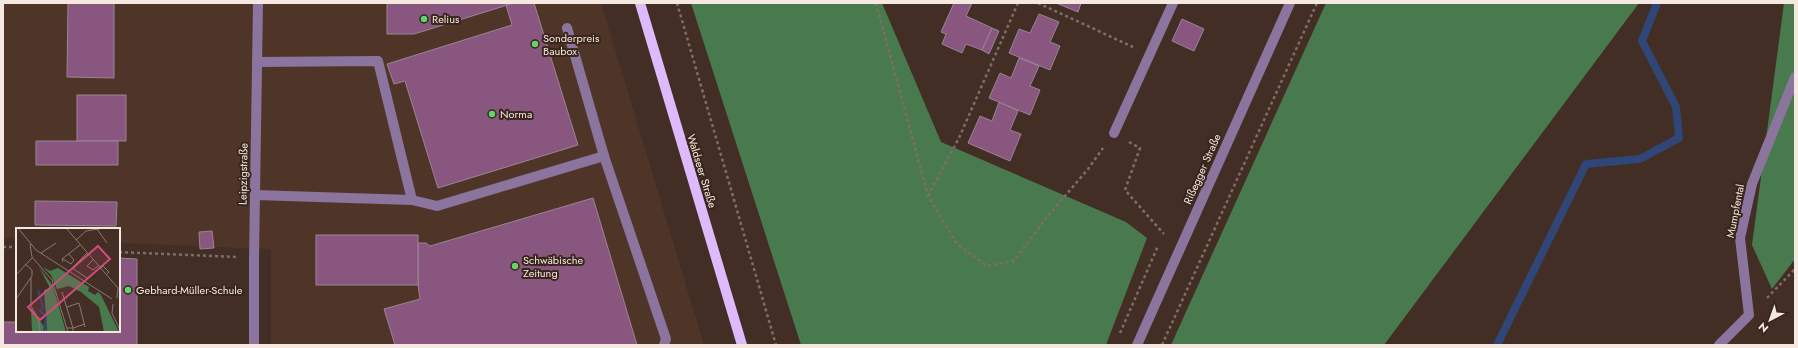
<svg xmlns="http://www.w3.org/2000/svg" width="1798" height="348" font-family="Jost,sans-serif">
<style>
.built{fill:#4f3527}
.forest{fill:#497a4d}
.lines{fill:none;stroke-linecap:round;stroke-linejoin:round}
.stream{stroke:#2f4676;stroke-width:8}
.building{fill:#88567f;stroke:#9a8595}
.path{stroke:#806e66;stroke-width:2.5;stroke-dasharray:3 3;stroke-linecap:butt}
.minor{stroke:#8b749d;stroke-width:10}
.major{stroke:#deb9fc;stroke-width:10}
.poi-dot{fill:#60d56b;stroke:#38251b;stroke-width:1.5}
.labels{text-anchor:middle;stroke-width:4;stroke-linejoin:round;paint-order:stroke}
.poi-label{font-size:11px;fill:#f5e8e1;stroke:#38251b;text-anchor:start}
.street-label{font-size:11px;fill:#f5e8e1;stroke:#38251b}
.inset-river{fill:none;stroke:#2f4676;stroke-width:2}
.inset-road{fill:none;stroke:#8a7870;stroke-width:1}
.view{fill:#cf4c7c;fill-opacity:0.15;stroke:#cf4c7c;stroke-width:2}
.inset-edge{fill:none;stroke:#f5e8e1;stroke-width:2}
</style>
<rect width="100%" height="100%" fill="#422e24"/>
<!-- built -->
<polygon class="built" points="3,3 601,3 704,345 271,345 271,249 119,243 119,229 17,229 17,238 3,237"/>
<!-- forest -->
<g class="forest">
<polygon points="691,3 882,3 941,142 1126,222 1147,238 1106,345 801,345"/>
<polygon points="1326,3 1639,3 1384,345 1171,345"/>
<polygon points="1784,3 1795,3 1795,259 1772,289 1752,245"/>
</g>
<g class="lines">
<!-- stream -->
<polyline class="stream" points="1497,345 1586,164 1640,159 1679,138 1676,107 1642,41 1657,3"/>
</g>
<!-- building -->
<g class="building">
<polygon points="68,3 114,3 114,78 67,77"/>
<polygon points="387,3 514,3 414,34 387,34"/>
<polygon points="514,3 534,3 578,145 438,188 405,81 394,84 387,64 512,25 506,5"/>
<polygon points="954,3 972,3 966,16 992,28 982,50 966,44 962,53 942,44 946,34 941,32"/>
<polygon points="1056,3 1081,3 1078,12"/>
<polygon points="1039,14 1059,22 1050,42 1060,46 1050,70 1009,53 1019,29 1030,33"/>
<polygon points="1182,19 1204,29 1194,51 1172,41"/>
<polygon points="992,28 999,31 989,54 982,50"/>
<polygon points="1019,58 1039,66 1030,86 1040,90 1030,115 989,98 1000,73 1011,78"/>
<rect x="77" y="95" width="49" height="46"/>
<polygon points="999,102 1018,111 1010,130 1021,134 1010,161 968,143 980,116 992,121"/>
<rect x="36" y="141" width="82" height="24"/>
<polygon points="593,198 637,345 395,345 384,309 420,299 418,285 418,243 426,243 430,246"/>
<polygon points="35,201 117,202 116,226 35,225"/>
<polygon points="212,231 214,248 200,249 199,232"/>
<rect x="316" y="235" width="102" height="50"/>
<polygon points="119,258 137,259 137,345 3,345 3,322 17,322 17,331 119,331"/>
</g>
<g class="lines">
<!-- path -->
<g class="path">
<polyline points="677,3 776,345"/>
<polyline points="876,3 928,196 957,244 987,266 1014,261 1047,217 1088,169 1103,148"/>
<polyline points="1038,3 1133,47"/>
<polyline points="1129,142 1140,148 1125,190 1164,234"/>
<polyline points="928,196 959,138 1018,3"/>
<polyline points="3,247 17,247"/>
<polyline points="119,252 236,257"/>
<polyline points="1767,298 1795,269"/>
<polyline points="1120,333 1158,246"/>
<polyline points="1162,345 1317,3"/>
</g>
<!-- minor -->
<g class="minor">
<polyline points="567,28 604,156 666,339 664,345"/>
<polyline points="1114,133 1173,3"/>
<polyline points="255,195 412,200 378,61 257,62"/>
<polyline points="412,200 437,206 604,156"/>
<polyline points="254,345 254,258 258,3"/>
<polyline points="1137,345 1290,3"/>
<polyline points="1719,345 1749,315 1740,238 1752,184 1795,77"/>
</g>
<!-- major -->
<polyline class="major" points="640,3 742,345"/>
</g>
<!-- markers -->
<g class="poi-dot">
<circle cx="424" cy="19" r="4"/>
<circle cx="535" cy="44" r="4"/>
<circle cx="492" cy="114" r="4"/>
<circle cx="515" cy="266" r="4"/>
<circle cx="128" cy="290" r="4"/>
</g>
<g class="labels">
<!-- poi labels -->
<g class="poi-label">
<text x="432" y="23">Relius</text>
<text x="543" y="42">Sonderpreis<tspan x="543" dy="13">Baubox</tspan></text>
<text x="500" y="118">Norma</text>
<text x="523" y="264">Schwäbische<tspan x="523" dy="13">Zeitung</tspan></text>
<text x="136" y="294">Gebhard-Müller-Schule</text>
</g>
<!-- street labels -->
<g class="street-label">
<text transform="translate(1202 169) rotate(-66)" y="4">Rißegger Straße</text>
<text transform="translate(702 171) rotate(73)" y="4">Waldseer Straße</text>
<text transform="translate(243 174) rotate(-89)" y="4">Leipzigstraße</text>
<text transform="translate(1735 211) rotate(-79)" y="4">Mumpfental</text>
</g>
</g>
<!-- overview -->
<g transform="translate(16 228)">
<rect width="104" height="104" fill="#422e24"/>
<path d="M23 39 37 58 50 104H16L15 80 31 103 28 62 34 60ZM27 39 34 43 42 40 73 59 72 63 79 67 82 64 85 67 103 104H88L83 79 65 64 53 58 41 61 35 47Z" fill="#497a4d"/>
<path class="inset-river" d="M22 62 27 79 24 83 30 88 28 104"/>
<path class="inset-road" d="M2 0 20 22 96 71M50 0 102 60 101 70M81 1 91 15M60 12 70 3 88 0M14 16 16 29 36 52 52 104M25 25 40 15M47 31 55 36 58 32 53 26M77 32 71 38 77 42 82 38M47 34 46 31 64 17M84 41 87 38 93 44 90 47M0 47 16 30M15 50V78L22 90 24 104M71 50 56 40 71 25M46 64 57 100H51M0 71 16 48V42L9 36M97 76 96 85 104 102M51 79 63 75 69 99M57 104V100L69 96"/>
<path class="view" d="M82 18 94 31 24 92 12 79Z"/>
<rect width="104" height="104" class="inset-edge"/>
</g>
<!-- border -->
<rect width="1798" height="348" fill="none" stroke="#f5e8e1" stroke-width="8"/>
<!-- north arrow -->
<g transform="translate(1770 320) rotate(221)" stroke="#38251b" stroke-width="3" paint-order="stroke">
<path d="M0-3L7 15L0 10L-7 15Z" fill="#f5e8e1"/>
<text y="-6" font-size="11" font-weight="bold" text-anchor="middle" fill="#f5e8e1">N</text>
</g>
</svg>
